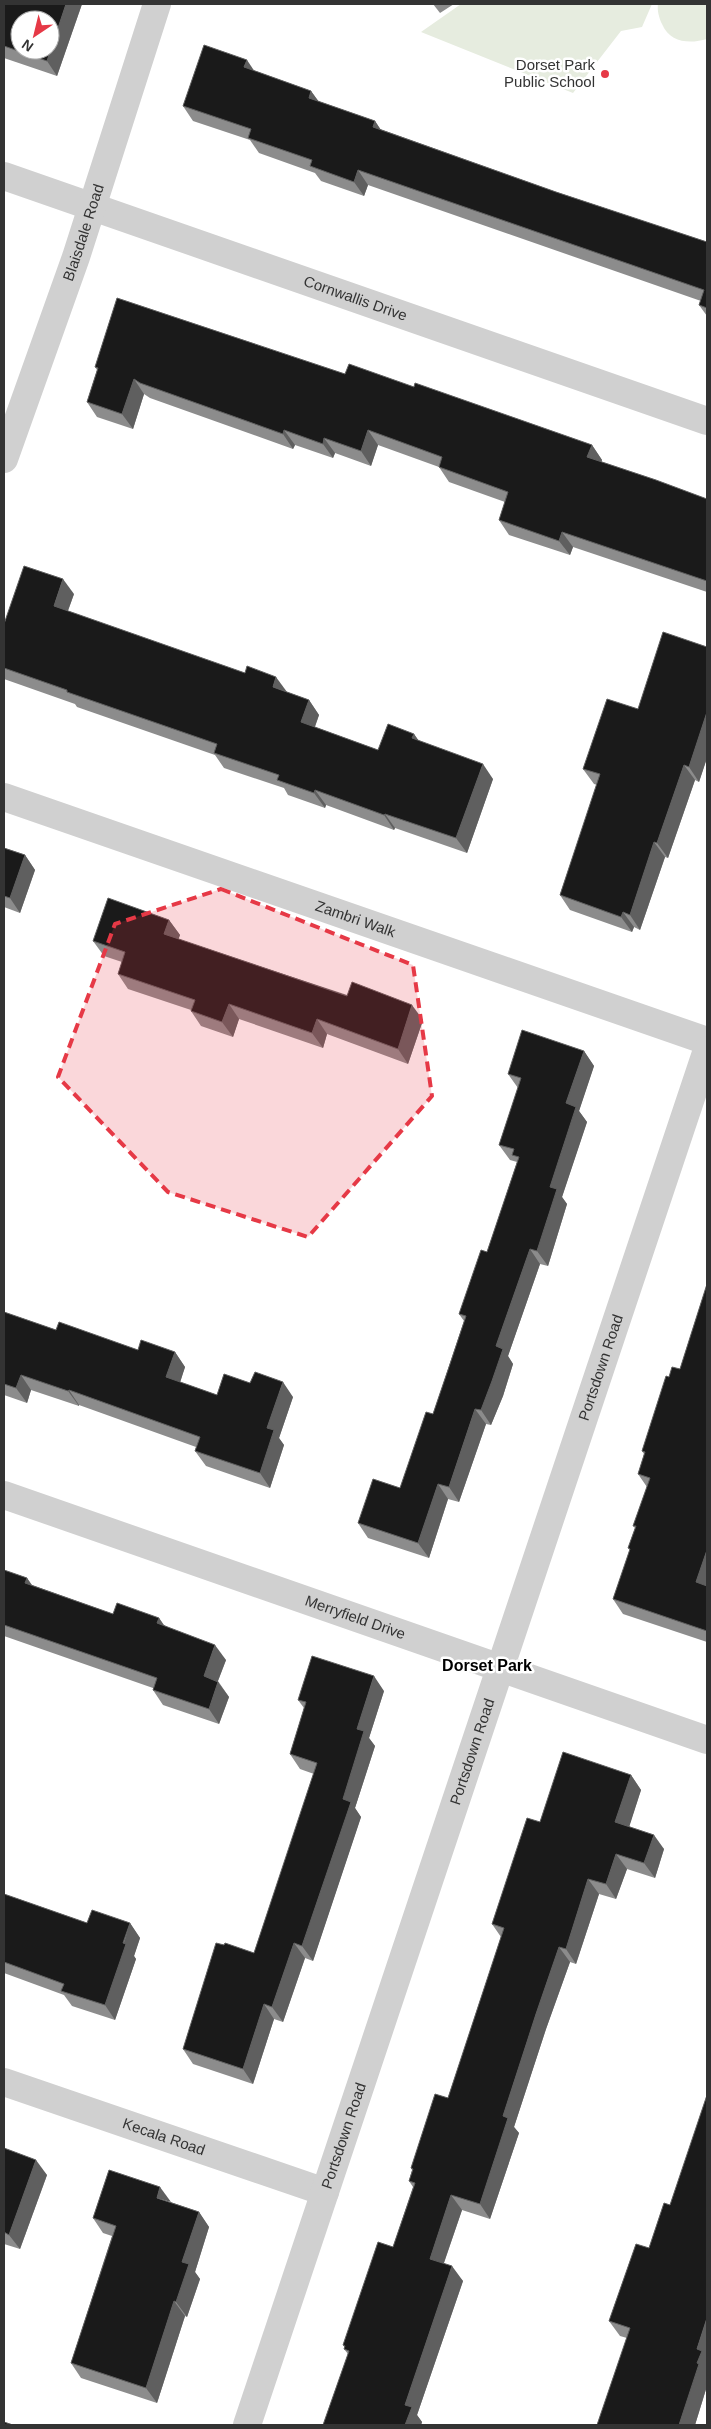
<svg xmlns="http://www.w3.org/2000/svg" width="711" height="2429" font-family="Helvetica,sans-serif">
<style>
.green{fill:#e6ecdf}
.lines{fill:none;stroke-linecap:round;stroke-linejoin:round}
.minor{stroke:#d0d0d0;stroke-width:28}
.wall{fill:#8c8c8c}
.shaded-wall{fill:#5f5f5f}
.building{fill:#1a1a1a;stroke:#5f5f5f;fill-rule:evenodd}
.marked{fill:#e63946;fill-opacity:0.2;stroke:#e63946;stroke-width:4;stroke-dasharray:10 6;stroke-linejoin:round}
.poi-dot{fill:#e63946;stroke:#fff;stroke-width:2}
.labels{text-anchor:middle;stroke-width:5;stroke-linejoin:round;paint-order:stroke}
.poi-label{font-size:15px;fill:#333;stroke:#fff;text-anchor:end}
.street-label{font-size:15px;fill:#333;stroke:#fff}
.neighbourhood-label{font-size:16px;font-weight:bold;fill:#000;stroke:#fff}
</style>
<rect width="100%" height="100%" fill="#fff"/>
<!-- green -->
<g class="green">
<polygon points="461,4 652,4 642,27 621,31 573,93 421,32"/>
<path d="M658 4H707V39C690 44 670 43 662 24 659 18 657 10 658 4Z"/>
</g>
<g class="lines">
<!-- minor -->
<g class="minor">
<path id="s1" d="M4 176 707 421"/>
<path id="s2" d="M4 459 76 257 157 4"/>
<path id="s3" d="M4 797 707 1041"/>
<path id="s4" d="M4 1495 707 1740"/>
<path id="s5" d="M4 2082 325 2192"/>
<path id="s6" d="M247 2425 707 1050"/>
</g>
</g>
<!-- wall -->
<g class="wall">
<polygon points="4,4 82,4 57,76 4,58"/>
<polygon points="433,4 454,4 440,13"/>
<polygon points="255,71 311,91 318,101 375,121 380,129 556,192 707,242 707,316 699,305 701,301 368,185 364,196 321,181 315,173 259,153 250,140 193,121 183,106"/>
<polygon points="95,367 345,374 414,387 592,445 602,460 601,462 707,499 707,592 573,547 570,555 509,535 499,520 505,502 449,482 439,467 378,445 371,466 335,453 333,458 295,445 293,449 150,398 144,394 133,429 97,417 87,402 97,370"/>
<polygon points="74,594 68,611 309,700 319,715 315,727 378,750 414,734 419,741 493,779 467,853 395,828 394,830 326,805 325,808 288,795 284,788 224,768 215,755 77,707 75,704 4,679 4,624"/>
<polygon points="707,647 707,758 699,782 695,780 668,858 665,857 640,930 634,927 632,932 570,910 560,895 597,785 594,784 583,769 638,709"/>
<polygon points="4,848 25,855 35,870 20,913 4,907"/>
<polygon points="169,920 180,935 178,939 423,1020 408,1064 327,1034 323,1048 239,1019 233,1037 201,1026 191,1011 191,1010 128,989 118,974 122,962 104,956 93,941"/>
<polygon points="584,1051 594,1066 579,1111 587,1122 562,1197 567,1204 548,1266 540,1264 508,1356 513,1364 503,1396 491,1425 486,1424 459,1502 448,1499 429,1558 368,1538 358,1523 400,1488 433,1414 464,1321 459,1314 487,1252 517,1162 510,1160 499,1145 518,1088 508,1074"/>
<polygon points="707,1284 707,1642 623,1614 613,1599 630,1550 628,1548 635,1528 633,1526 647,1487 638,1474 644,1454 642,1451 669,1377 680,1369"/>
<polygon points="4,1312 56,1330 138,1350 175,1352 185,1367 180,1382 217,1395 250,1383 293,1397 279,1438 284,1445 270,1488 206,1466 195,1451 196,1447 79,1405 79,1406 31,1390 27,1403 4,1395"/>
<polygon points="4,1570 27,1578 32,1585 113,1614 159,1618 164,1625 226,1660 218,1681 229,1697 219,1724 163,1705 153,1690 153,1688 4,1636"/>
<polygon points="384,1691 369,1738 375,1746 355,1808 361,1817 313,1961 305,1958 283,2022 274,2019 253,2084 193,2064 183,2049 254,1953 314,1774 300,1769 290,1754 304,1708 298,1700"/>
<polygon points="631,1775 641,1790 629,1826 664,1849 655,1878 627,1869 616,1899 599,1894 576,1964 570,1962 546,2029 514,2127 519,2133 490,2219 462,2210 444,2263 463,2281 417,2415 422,2422 421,2425 323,2425 348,2354 344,2349 345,2348 343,2345 393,2247 413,2187 409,2181 412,2170 411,2168 448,2098 501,1937 492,1924 540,1822"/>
<polygon points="4,1894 87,1923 130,1923 140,1938 134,1956 136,1959 115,2020 72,2006 64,1995 4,1973"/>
<polygon points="4,2148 47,2175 20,2249 4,2244"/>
<polygon points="170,2202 199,2212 209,2227 195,2272 200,2279 187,2317 185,2316 157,2403 81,2378 71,2363 112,2236 103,2233 93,2218"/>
<polygon points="636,2244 707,2386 695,2425 597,2425 627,2338 620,2336 609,2321"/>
</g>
<!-- shaded-wall -->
<g class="shaded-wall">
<polygon points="66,4 82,4 57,76 47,61"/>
<polygon points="247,60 257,75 244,67"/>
<polygon points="311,91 322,106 309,98"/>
<polygon points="375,121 385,136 373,127"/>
<polygon points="358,170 368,185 364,196 354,182"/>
<polygon points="134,379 144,394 133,429 122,414"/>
<polygon points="284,430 295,445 293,449 283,434"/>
<polygon points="368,430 378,445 371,466 361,451"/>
<polygon points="324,438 335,453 333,458 323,444"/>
<polygon points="592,445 602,460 598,472 587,457"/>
<polygon points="562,532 573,547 570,555 559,541"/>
<polygon points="63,579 74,594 64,621 54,606"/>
<polygon points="276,677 287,692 273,687"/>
<polygon points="309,700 319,715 311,737 301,722"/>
<polygon points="707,712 707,758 699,782 689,767"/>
<polygon points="414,734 424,749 412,738"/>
<polygon points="483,764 493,779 467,853 456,838"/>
<polygon points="684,765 695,780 668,858 657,843"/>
<polygon points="315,790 326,805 325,808 314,793"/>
<polygon points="385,814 395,828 394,830 384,815"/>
<polygon points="654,842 665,857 640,930 630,915"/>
<polygon points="25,855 35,870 20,913 10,898"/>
<polygon points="623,912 634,927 632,932 621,917"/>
<polygon points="169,920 180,935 175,949 164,934"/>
<polygon points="229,1004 239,1019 233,1037 222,1022"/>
<polygon points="412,1005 423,1020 408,1064 398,1049"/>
<polygon points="317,1019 327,1034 323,1048 312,1033"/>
<polygon points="584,1051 594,1066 579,1111 587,1122 562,1197 567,1204 548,1266 537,1251 566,1103"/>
<polygon points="530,1249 540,1264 508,1356 513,1364 503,1396 491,1425 481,1410 496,1346"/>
<polygon points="175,1352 185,1367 177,1392 166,1377"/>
<polygon points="21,1375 31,1390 27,1403 16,1388"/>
<polygon points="283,1382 293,1397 279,1438 284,1445 270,1488 260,1473 267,1428"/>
<polygon points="69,1390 79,1405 79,1406 68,1391"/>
<polygon points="475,1409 486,1424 459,1502 449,1487"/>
<polygon points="438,1484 448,1499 429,1558 418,1543"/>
<polygon points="707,1550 707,1595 696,1582"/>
<polygon points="27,1578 37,1593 25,1583"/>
<polygon points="159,1618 169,1633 157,1623"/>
<polygon points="215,1645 226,1660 214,1691 204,1676"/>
<polygon points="374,1676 384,1691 369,1738 375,1746 355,1808 361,1817 313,1961 302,1946 343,1799 357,1729"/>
<polygon points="218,1682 229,1697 219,1724 209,1709"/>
<polygon points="631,1775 641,1790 626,1837 615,1822"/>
<polygon points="654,1835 664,1849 655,1878 644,1863"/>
<polygon points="616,1854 627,1869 616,1899 606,1884"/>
<polygon points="588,1879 599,1894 576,1964 566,1949"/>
<polygon points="130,1923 140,1938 134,1956 136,1959 115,2020 105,2005"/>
<polygon points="294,1943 305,1958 283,2022 272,2007"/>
<polygon points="559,1947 570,1962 546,2029 514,2127 519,2133 490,2219 480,2204 503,2116 536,2014"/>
<polygon points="264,2004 274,2019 253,2084 243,2069"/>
<polygon points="36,2160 47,2175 20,2249 9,2235"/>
<polygon points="160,2187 171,2202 157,2198"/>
<polygon points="451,2195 462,2210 440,2274 430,2259"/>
<polygon points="199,2212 209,2227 195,2272 200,2279 187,2317 176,2302 182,2262"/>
<polygon points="452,2266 463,2281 417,2415 422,2422 421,2425 405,2425 405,2405"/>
<polygon points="174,2301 185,2316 157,2403 146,2388"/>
<polygon points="707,2318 707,2386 695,2425 679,2425 697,2363 697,2349"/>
</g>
<!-- building -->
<g class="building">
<path d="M4 4H66L47 61 4 46ZM20 20H50V50H20Z"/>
<polygon points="204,45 247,60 244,67 311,91 309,98 375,121 373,127 556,192 707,242 707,308 699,305 704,290 358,170 354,182 310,166 312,160 248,138 251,129 183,106"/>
<polygon points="117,298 345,374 349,364 414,387 415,383 592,445 587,457 656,480 707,499 707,581 562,532 559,541 499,520 508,492 439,467 442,457 368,430 361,451 324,438 323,444 284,430 283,434 140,383 134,379 122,414 87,402 98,368 95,367"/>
<polygon points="24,566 63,579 54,606 245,673 247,666 276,677 273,687 309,700 301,722 378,750 388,724 414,734 412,738 483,764 456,838 385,814 384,815 315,790 314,793 277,780 279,775 214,753 217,744 67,692 67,690 4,668 4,624"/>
<polygon points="663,632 707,647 707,712 689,767 684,765 657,843 654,842 630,915 623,912 621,917 560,895 600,774 583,769 607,699 638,709"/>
<polygon points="4,848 25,855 10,898 4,896"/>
<polygon points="108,898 169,920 164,934 347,996 352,982 412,1005 398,1049 317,1019 312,1033 229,1004 222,1022 191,1011 195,1000 118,974 125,952 93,941"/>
<polygon points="522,1030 584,1051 566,1103 576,1107 550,1187 557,1189 537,1251 530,1249 496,1346 503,1349 492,1381 481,1410 475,1409 449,1487 438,1484 418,1543 358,1523 373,1479 400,1488 426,1412 433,1414 449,1367 466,1316 459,1314 481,1250 487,1252 519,1157 512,1155 514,1149 499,1145 521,1078 508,1074"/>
<polygon points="707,1284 707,1550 696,1582 707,1586 707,1631 613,1599 630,1549 628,1548 636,1526 633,1526 650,1478 638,1474 645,1452 642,1451 666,1376 669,1377 672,1367 680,1369"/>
<polygon points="4,1312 56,1330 59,1322 138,1350 141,1340 175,1352 166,1377 217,1395 224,1374 250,1383 255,1372 283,1382 267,1428 274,1430 260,1473 195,1451 200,1437 69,1390 68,1391 21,1375 16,1388 4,1384"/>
<polygon points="4,1570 27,1578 25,1583 113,1614 117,1603 159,1618 157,1623 215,1645 204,1676 218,1682 209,1709 153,1690 157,1678 4,1625"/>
<polygon points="312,1656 374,1676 357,1729 364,1731 343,1799 351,1802 302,1946 294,1943 272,2007 264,2004 243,2069 183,2049 216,1943 224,1945 225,1943 254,1953 317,1763 290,1754 306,1702 298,1700"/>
<polygon points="563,1752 631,1775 615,1822 654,1835 644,1863 616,1854 606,1884 588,1879 566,1949 559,1947 536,2014 503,2116 508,2118 480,2204 451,2195 430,2259 452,2266 405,2405 412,2407 405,2425 323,2425 349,2351 344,2349 345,2346 343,2345 378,2242 393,2247 415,2183 409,2181 413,2169 411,2168 435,2094 448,2098 504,1928 492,1924 527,1818 540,1822"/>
<polygon points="4,1894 87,1923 92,1910 130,1923 123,1943 126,1944 105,2005 61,1991 64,1984 4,1962"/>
<polygon points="707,2095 707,2318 697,2349 702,2351 697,2363 699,2364 679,2425 597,2425 630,2328 609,2321 636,2244 649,2248 664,2203 670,2205"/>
<polygon points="4,2148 36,2160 9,2235 4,2232"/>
<polygon points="109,2170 160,2187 157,2198 199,2212 182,2262 189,2264 176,2302 174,2301 146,2388 71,2363 116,2226 93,2218"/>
<polygon points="4,2422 13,2425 4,2425"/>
</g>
<!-- marked area -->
<path class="marked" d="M221 889 413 965 432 1096 308 1237 168 1192 58 1077 115 924Z"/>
<!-- markers -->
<circle class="poi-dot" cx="605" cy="74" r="5"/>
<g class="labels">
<!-- poi labels -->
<g class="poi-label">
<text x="595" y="70">Dorset Park<tspan x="595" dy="17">Public School</tspan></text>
</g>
<!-- street labels -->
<g class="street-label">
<text dy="5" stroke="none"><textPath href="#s2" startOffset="240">Blaisdale Road</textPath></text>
<text dy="5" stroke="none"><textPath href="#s1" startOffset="372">Cornwallis Drive</textPath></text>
<text dy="5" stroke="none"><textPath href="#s3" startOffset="372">Zambri Walk</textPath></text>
<text dy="5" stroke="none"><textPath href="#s6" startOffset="1115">Portsdown Road</textPath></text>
<text dy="5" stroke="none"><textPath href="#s4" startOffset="372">Merryfield Drive</textPath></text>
<text dy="5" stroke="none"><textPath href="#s6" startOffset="710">Portsdown Road</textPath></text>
<text dy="5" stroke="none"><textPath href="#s6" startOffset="305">Portsdown Road</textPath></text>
<text dy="5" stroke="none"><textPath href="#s5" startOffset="169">Kecala Road</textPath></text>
</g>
<!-- neighbourhood labels -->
<g class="neighbourhood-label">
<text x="487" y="1671">Dorset Park</text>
</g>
</g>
<!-- border -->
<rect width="711" height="2429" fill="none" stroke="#333333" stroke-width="10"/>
<!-- north arrow -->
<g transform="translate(35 35) rotate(215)"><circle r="24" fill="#ffffff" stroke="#adadad"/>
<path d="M0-4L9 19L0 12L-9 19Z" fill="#e63946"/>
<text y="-8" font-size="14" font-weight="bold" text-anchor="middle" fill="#333333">N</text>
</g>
</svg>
